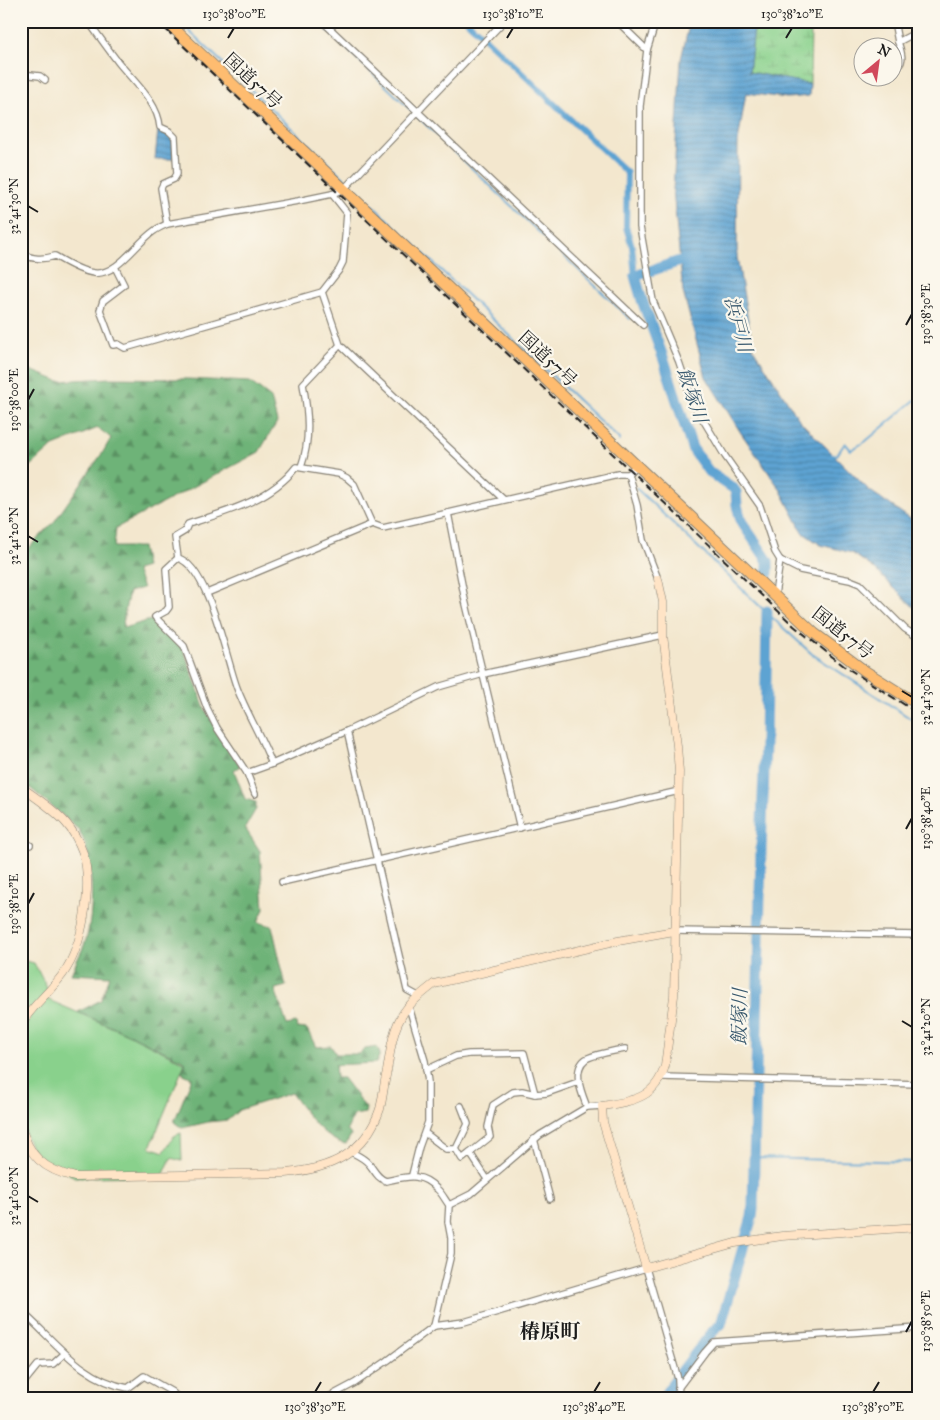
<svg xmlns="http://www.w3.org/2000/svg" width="940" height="1420" font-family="'IM FELL Great Primer','Noto Serif JP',serif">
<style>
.forest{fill:url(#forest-firs);stroke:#45684a}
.wetland{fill:url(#wetland-marsh);stroke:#527654}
.park{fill:#89d18c;stroke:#527654}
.water{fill:url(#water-rules);stroke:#3c6077}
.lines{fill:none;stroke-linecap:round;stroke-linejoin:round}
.stream{stroke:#5da3d2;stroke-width:2}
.canal{stroke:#5da3d2;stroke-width:6}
.river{stroke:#5da3d2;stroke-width:11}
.street-casing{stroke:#888275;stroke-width:8}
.secondary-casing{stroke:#888275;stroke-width:9}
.highway-casing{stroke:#888275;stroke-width:12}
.street{stroke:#fff;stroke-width:5.5}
.secondary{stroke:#ffe4c6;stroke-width:8}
.highway{stroke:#febc70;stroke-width:10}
.rail{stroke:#1c1c1c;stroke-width:2;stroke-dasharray:8 4;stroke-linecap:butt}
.ticks{fill:none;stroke:#1c1c1c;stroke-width:2}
.labels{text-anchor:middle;stroke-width:4.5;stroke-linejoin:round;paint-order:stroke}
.street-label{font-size:18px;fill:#1c1c1c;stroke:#fbf7ec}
.water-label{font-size:19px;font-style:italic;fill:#39596e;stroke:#fbf7ec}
.quarter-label{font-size:20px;font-weight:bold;fill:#1c1c1c;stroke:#fbf7ec}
.neatline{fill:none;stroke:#1c1c1c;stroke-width:2}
.ticks-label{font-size:12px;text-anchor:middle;fill:#1c1c1c}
</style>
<defs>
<pattern id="forest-firs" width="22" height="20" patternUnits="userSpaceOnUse" patternTransform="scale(1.25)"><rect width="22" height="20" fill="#6eb378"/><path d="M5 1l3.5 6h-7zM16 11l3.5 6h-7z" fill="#5a9162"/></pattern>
<pattern id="wetland-marsh" width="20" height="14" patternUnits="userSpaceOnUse" patternTransform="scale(1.25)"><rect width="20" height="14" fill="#89d18c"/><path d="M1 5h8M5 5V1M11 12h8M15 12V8" fill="none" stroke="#76b378"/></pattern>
<pattern id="water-rules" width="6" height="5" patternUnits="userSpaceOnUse" patternTransform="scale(1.25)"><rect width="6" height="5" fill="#5da3d2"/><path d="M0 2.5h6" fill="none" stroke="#4c84aa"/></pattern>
</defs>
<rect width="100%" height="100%" fill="#fbf7ec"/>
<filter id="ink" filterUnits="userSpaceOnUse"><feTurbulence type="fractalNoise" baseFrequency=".02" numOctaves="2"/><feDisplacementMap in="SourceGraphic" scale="10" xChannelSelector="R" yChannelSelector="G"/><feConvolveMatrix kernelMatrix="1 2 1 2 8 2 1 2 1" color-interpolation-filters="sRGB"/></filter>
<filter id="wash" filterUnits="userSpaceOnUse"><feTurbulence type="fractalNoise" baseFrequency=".0096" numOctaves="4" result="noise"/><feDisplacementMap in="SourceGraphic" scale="20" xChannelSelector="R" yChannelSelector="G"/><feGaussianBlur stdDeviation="1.12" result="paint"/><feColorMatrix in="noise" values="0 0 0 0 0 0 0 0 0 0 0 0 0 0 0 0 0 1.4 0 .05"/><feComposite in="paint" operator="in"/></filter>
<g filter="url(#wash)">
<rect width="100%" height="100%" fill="#f3e7ce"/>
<!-- forest -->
<path class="forest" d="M21 366 58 381 110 378 188 379 250 382 271 398 277 422 259 452 116 528 114 547H142L146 567 136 570 143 588 129 592 124 615 123 628 154 619 183 648 205 709 240 766 234 770 245 799 256 802V809L245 828 260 851 264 909 258 922 272 926 286 986 275 989 287 1025 296 1023 297 1028 307 1029 316 1047 331 1046 336 1054H359L365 1049 377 1047 380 1054 376 1063 335 1065 336 1078H343L366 1108 365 1113 354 1115 347 1130 351 1135 346 1144C324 1141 303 1109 291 1093L239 1110 228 1120 208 1122 182 1128 174 1122 192 1078 182 1073 186 1062 135 1037 78 1012 101 1000 110 976 71 974C75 964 81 953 85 943 95 913 94 857 79 830L21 780V556L54 522 103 452 111 438 98 428 53 446 21 475Z"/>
<!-- wetland -->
<polygon class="wetland" points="755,21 815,21 811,29 810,84 749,72"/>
<!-- park -->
<polygon class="park" points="21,960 34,963 48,990 42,997 134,1037 185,1063 150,1147 164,1152 174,1136 181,1133 182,1161 171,1158 163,1176 75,1177 35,1157 21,1125"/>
<!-- water -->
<g class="water">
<polygon points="690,21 755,21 749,72 810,84 809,96 787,98 746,93 738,142 737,257 753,348 800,421 869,490 919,525 919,612 872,567 852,553 821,545 803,533 780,489 741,433 706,377 683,292 673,190 681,59"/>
<polygon points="158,130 168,134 173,138 173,159 155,159"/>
</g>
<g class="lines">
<!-- stream -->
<g class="stream">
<polyline points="318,21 414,113"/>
<polyline points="186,28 346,180"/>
<polyline points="417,116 630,319"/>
<polyline points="353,187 619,439 619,441"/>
<polyline points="831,454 837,455 845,443 851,450 866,441 915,400"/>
<polyline points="636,488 767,613 812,654 919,724"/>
<polyline points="754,1158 919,1162"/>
</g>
<!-- canal -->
<polyline class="canal" points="467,21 627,173 626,227 632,246 635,276"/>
<!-- river -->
<g class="river">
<polyline points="696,260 680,261 635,276 642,300 664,360 692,448 709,472 733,488 736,492 737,505 741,521 768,561 768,573"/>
<path d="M662 1399C675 1380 689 1362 703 1344 711 1335 710 1332 721 1324L752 1217 753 1208 761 850 765 744 767 611"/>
</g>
</g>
</g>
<g filter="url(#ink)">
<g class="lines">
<!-- street casing -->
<g class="street-casing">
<g id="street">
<path d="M88 21C98 35 108 49 118 62 133 81 158 102 160 127L169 131 175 137 177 174 174 179 163 184 161 188 167 224"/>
<polyline points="322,21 643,325"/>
<polyline points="617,21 647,50"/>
<polyline points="656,21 647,50 640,106 640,227 653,301 679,362 693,403 725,456 760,506 775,552 780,560 800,570 850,580 860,584 905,629 919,638"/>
<polyline points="894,21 898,42 919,31"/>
<polyline points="176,31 185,21"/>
<path d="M892 70C906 64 902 54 898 42"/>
<polyline points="21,74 40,76 45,80"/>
<path d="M21 254C33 259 42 260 55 256 65 262 83 272 94 273 117 276 136 243 154 231 158 228 163 226 167 224L298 201 332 194 344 189 504 21"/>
<polyline points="115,267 124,285 103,301 100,310 113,345 118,344 125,348 322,292 339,270 343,262 347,213 332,194"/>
<polyline points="322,292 340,345 503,499"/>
<path d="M301 467C311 440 308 412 303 384L340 345"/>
<polyline points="628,474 637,505 643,540 658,579"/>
<polyline points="448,513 465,600 520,828"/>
<path d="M178 558 175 537 185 531 188 524C226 512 271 500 296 467L339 474 347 478 354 484 372 524"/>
<polyline points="178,558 166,569 169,607 166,611 155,617 184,646 207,708 217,728 247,773"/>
<path d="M178 558C209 567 226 659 237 688 247 714 262 738 272 764"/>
<polyline points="207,593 372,524 383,528 618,474 628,474 636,465"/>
<polyline points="775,595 780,560"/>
<polyline points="347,731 407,990 418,996"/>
<polyline points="255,794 247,773 272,764 347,731 438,687 483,674 663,635"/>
<polyline points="21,842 30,845"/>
<polyline points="282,882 679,791"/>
<polyline points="674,931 919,935"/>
<polyline points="409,1007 425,1061 428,1082 428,1122 419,1147 412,1175"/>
<polyline points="426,1070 456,1056 469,1054 524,1053 535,1094 547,1093 578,1082"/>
<polyline points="662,1077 919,1084"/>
<path d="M587 1107C582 1094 571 1070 586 1059 592 1055 618 1050 625 1049"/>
<polyline points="425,1133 446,1149 456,1149 468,1124 461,1106"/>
<polyline points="534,1139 550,1199"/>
<polyline points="456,1149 462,1159 470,1153 487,1179"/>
<path d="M351 1152C357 1155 364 1158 369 1164 375 1171 377 1178 386 1181 406 1177 421 1171 437 1189 442 1193 445 1200 449 1205L448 1222 451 1238V1254L434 1326"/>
<polyline points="470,1153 490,1137 488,1127 493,1105 513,1092 522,1091 535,1094"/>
<polyline points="449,1205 471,1194 540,1135 587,1107 602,1106"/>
<path d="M21 1311C55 1340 81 1380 128 1388L144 1376 172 1392 179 1399"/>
<polyline points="21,1386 38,1365 53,1364 64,1354"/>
<polyline points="678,1388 705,1352 714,1342 919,1328"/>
<polyline points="325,1399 355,1383 387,1361 434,1326 464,1322 646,1268 678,1379 679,1399"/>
</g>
</g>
<!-- secondary casing -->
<g class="secondary-casing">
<g id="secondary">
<path d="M658 579 663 602V635L677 746 679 772 674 996 665 1066C655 1099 632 1101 602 1106L603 1122 646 1268 735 1243 782 1236 919 1227"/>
<path d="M21 787C35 797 55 810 66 823 73 831 79 842 83 853 93 886 83 946 63 974 50 992 33 1005 21 1024"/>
<path d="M21 1125C28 1156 44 1170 75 1177L286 1173C330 1169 365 1154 380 1109 383 1097 384 1083 387 1071 390 1055 391 1038 398 1023 405 1006 420 995 434 984L618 941 674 931"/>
</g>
</g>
<!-- highway casing -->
<g class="highway-casing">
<polyline id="highway" points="166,21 814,633 865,671 919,705"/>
</g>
<!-- street -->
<use href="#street" class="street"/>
<!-- secondary -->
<use href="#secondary" class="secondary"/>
<!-- highway -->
<use href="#highway" class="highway"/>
<!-- rail -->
<polyline class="rail" points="157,21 794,626 844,666 919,714"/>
</g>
</g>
<!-- ticks -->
<path class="ticks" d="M228 38 234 28M507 38 513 28M786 38 792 28M28 206 38 212M906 325 912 314M28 400 34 389M28 536 38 542M902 691 912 697M906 829 912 818M28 904 34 893M902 1021 912 1027M28 1196 38 1202M906 1332 912 1321M315 1392 321 1382M594 1392 600 1382M873 1392 879 1382"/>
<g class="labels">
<!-- street labels -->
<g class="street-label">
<text transform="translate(253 81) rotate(43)" y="6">国道57号</text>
<text transform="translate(548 359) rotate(43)" y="6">国道57号</text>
<text transform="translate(843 633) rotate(38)" y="6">国道57号</text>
</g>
<!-- water labels -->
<g class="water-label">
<text transform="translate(739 324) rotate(75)" y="7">浜戸川</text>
<text transform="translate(693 395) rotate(72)" y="7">飯塚川</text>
<text transform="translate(739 1017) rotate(-89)" y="7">飯塚川</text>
</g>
<!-- quarter labels -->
<g class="quarter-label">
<text x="550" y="1338">椿原町</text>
</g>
</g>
<!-- margin -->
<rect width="940" height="1420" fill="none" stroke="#fbf7ec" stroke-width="55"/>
<!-- north arrow -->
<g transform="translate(878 62) rotate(29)"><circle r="24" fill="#fbf7ec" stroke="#a29f99"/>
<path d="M0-4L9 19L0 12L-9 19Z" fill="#d1495b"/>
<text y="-8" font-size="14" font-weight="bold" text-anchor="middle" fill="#1c1c1c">N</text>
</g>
<rect x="28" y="28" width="884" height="1364" class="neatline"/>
<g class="ticks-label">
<text x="234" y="18">130°38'00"E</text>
<text x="513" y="18">130°38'10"E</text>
<text x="792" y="18">130°38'20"E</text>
<text transform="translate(14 206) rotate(-90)" y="4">32°41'30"N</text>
<text transform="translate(926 314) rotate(-90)" y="4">130°38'30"E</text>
<text transform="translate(14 400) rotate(-90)" y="4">130°38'00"E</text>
<text transform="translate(14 536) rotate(-90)" y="4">32°41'20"N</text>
<text transform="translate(926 697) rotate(-90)" y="4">32°41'30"N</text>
<text transform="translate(926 818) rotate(-90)" y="4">130°38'40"E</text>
<text transform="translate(14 904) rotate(-90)" y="4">130°38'10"E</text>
<text transform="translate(926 1027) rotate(-90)" y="4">32°41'20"N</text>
<text transform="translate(14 1196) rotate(-90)" y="4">32°41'00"N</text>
<text transform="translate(926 1321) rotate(-90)" y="4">130°38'50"E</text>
<text x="315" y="1411">130°38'30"E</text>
<text x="594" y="1411">130°38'40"E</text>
<text x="873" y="1411">130°38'50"E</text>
</g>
</svg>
